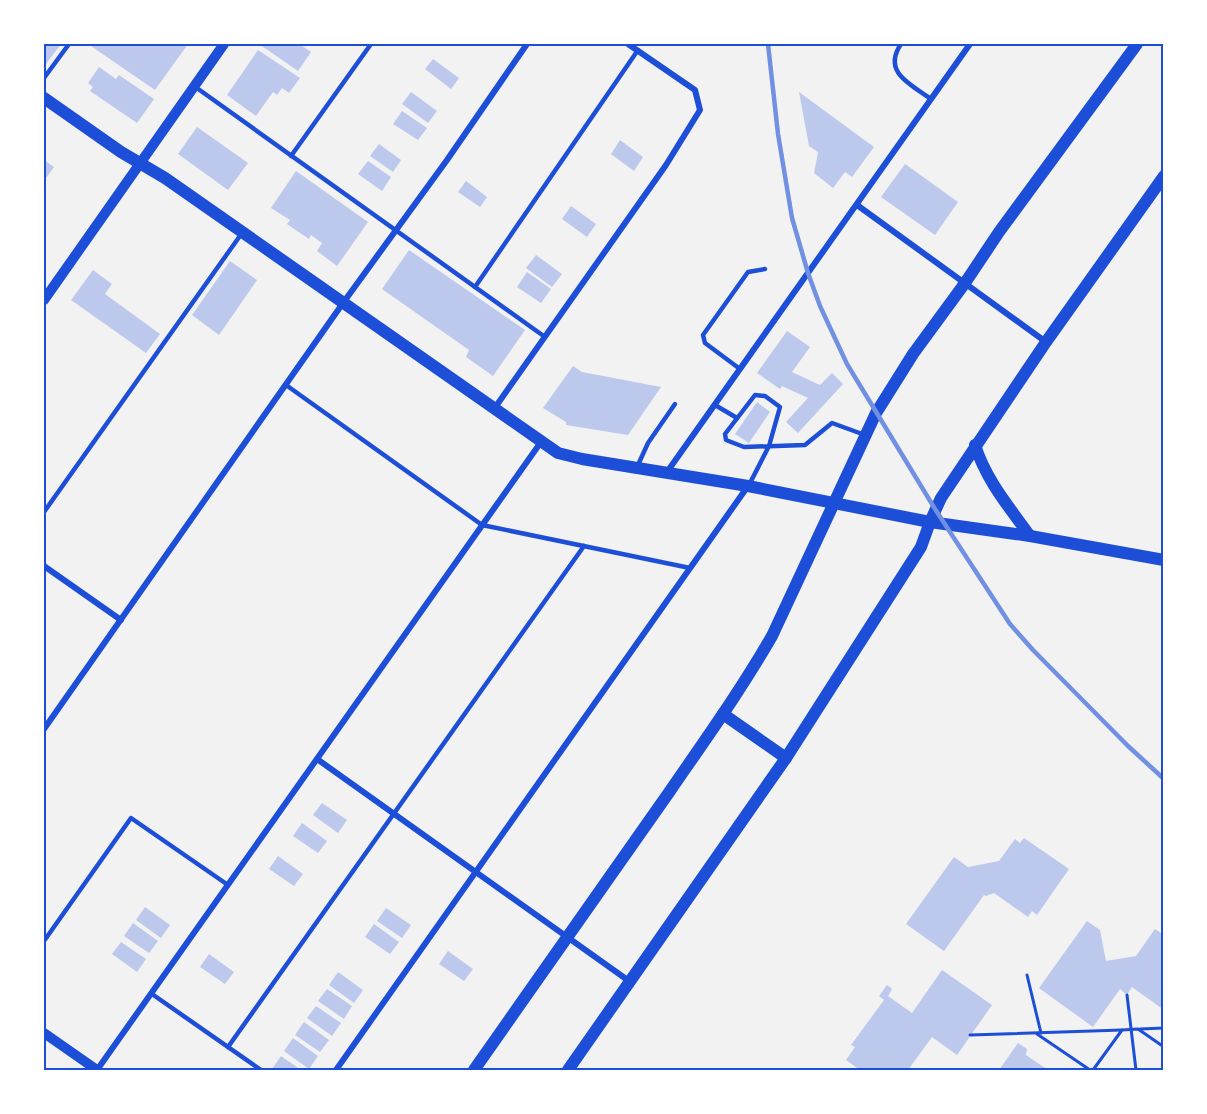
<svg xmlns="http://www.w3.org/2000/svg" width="1207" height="1114" font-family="'Exo 2',sans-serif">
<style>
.building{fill:#bdc9ec}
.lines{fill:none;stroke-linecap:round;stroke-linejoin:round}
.path{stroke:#1d4ed8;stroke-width:3}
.service{stroke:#1d4ed8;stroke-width:4.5}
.minor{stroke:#1d4ed8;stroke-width:6}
.tertiary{stroke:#1d4ed8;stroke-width:10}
.secondary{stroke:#1d4ed8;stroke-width:12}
.rail{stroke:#7290e2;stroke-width:4.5}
.neatline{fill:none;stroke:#1d4ed8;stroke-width:2}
</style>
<rect width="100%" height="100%" fill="#f2f2f2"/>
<!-- building -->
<g class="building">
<polygon points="44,44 61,44 46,64 44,63"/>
<polygon points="88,44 188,44 155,90"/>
<polygon points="259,44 299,44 311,52 298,71"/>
<polygon points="258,50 300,78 289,93 282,88 277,95 273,92 256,116 227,95"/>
<polygon points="433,59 459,78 451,89 425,69"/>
<polygon points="99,67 116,79 119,75 154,99 137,123 90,91 93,87 88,83"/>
<polygon points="411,92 437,111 428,123 402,104"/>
<polygon points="799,92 874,147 852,177 845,172 833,188 814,173 818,152 809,146"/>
<polygon points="402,111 427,128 418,140 393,124"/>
<polygon points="197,127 248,163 228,190 178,154"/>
<polygon points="620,140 643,157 634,171 611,154"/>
<polygon points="379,144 401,160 393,172 370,156"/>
<polygon points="44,160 54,167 44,181"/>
<polygon points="368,161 391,177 382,191 358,174"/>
<polygon points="905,164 958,202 935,235 881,197"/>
<polygon points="296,171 368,222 337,266 317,251 322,243 311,235 309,239 287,224 290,220 271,208"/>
<polygon points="466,181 487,197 480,207 458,192"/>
<polygon points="571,206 596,224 587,237 562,219"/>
<polygon points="409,250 525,330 493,376 466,357 469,350 382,289"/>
<polygon points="536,255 562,274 552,287 526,268"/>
<polygon points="230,261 257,280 219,335 192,315"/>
<polygon points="93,270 112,284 105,294 160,334 146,353 71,300"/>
<polygon points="527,272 551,289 541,303 517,287"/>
<polygon points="787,331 810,347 792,372 820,385 832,373 843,384 798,433 786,422 808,398 782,386 780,389 757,373"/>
<polygon points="573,366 582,372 661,387 628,435 566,425 566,422 543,408"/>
<polygon points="757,402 770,412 749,443 735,434"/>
<polygon points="322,803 347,820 338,833 313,815"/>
<polygon points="302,823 327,841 318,853 293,836"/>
<polygon points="1024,838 1069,869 1037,915 1032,911 1028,917 994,893 986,896 984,895 944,951 906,924 954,857 968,867 999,861 1015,839 1020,843"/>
<polygon points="278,856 303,874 294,886 269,869"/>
<polygon points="145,907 170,925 161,938 136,920"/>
<polygon points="386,908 411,925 402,938 377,921"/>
<polygon points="1087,921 1100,930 1106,961 1136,956 1155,929 1164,935 1164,1010 1132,987 1127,995 1120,989 1093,1027 1039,988"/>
<polygon points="133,923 158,941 149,953 124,936"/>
<polygon points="374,924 399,942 390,954 365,937"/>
<polygon points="121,942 146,959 137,972 112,954"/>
<polygon points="448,951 473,969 464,981 439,964"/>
<polygon points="209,954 234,972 225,984 200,967"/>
<polygon points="942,970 992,1005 957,1055 932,1037 908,1070 860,1070 846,1060 855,1047 851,1045 884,1000 879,996 887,985 892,989 888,996 912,1013"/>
<polygon points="338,972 363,990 354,1003 329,985"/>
<polygon points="327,989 352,1006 344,1019 318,1001"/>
<polygon points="316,1006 341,1023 332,1036 307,1018"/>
<polygon points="304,1022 329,1040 320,1052 295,1035"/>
<polygon points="293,1038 318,1056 309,1069 284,1051"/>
<polygon points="1018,1043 1027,1049 1026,1055 1048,1070 999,1070"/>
<polygon points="281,1056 301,1070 274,1070 272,1069"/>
</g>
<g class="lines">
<!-- path -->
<g class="path">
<polyline points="1027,975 1041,1033"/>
<polyline points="1127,995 1136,1070"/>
<polyline points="1140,1029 1164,1028"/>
<polyline points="1037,1034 1090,1070"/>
<polyline points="970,1035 1122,1030"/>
<polyline points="1093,1070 1122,1030 1138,1029 1164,1047"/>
</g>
<!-- service -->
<g class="service">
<path d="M901 44C882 72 910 84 931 99"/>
<polyline points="44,78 69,44"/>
<polyline points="194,86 545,337"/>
<polyline points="291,156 371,44"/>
<polyline points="475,287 638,50"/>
<polyline points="740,369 705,343 703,335 748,272 765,269"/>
<polyline points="286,385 482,525 690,568"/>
<polyline points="715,405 737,418"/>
<polyline points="638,465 648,443 675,404"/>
<polyline points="749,485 769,446 780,407 765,396 755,395 725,434 726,440 744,447 805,445 832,423 865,435"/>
<polyline points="44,512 242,233"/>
<polyline points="44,941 131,818 228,885"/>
<polyline points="152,994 261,1070"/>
<polyline points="228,1047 584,546"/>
</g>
<!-- minor -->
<g class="minor">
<polyline points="857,205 1046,342"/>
<polyline points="494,409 666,165 700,110 695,90 628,44"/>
<polyline points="667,472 970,44"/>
<polyline points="44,566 121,620"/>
<polyline points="44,729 343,303 447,160 527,44"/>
<polyline points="317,759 629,981"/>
<polyline points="97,1070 541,442"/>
<polyline points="336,1070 748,486"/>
</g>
<!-- tertiary -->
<g class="tertiary">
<polyline points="44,300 224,44"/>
<polyline points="44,1033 97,1070"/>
</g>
<!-- secondary -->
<g class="secondary">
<polyline points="44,98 121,152 165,178 558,453 582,459 748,486 930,522 1030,536 1164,560"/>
<path d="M975 445C986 480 1009 507 1030 536"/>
<polyline points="723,714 786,758"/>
<path d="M474 1070C539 977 605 885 670 791 705 740 741 690 772 636L876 413 913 354 965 283 999 232 1137 44"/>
<polyline points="568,1070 786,758 921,547 930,522 941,498 1046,342 1164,176"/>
</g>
<!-- rail -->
<polyline class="rail" points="768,44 778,134 792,218 808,273 820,306 847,364 935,509 1010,624 1033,650 1128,746 1164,779"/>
</g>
<!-- border -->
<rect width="1207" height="1114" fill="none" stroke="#ffffff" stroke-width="90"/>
<rect x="45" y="45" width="1117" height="1024" class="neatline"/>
</svg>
